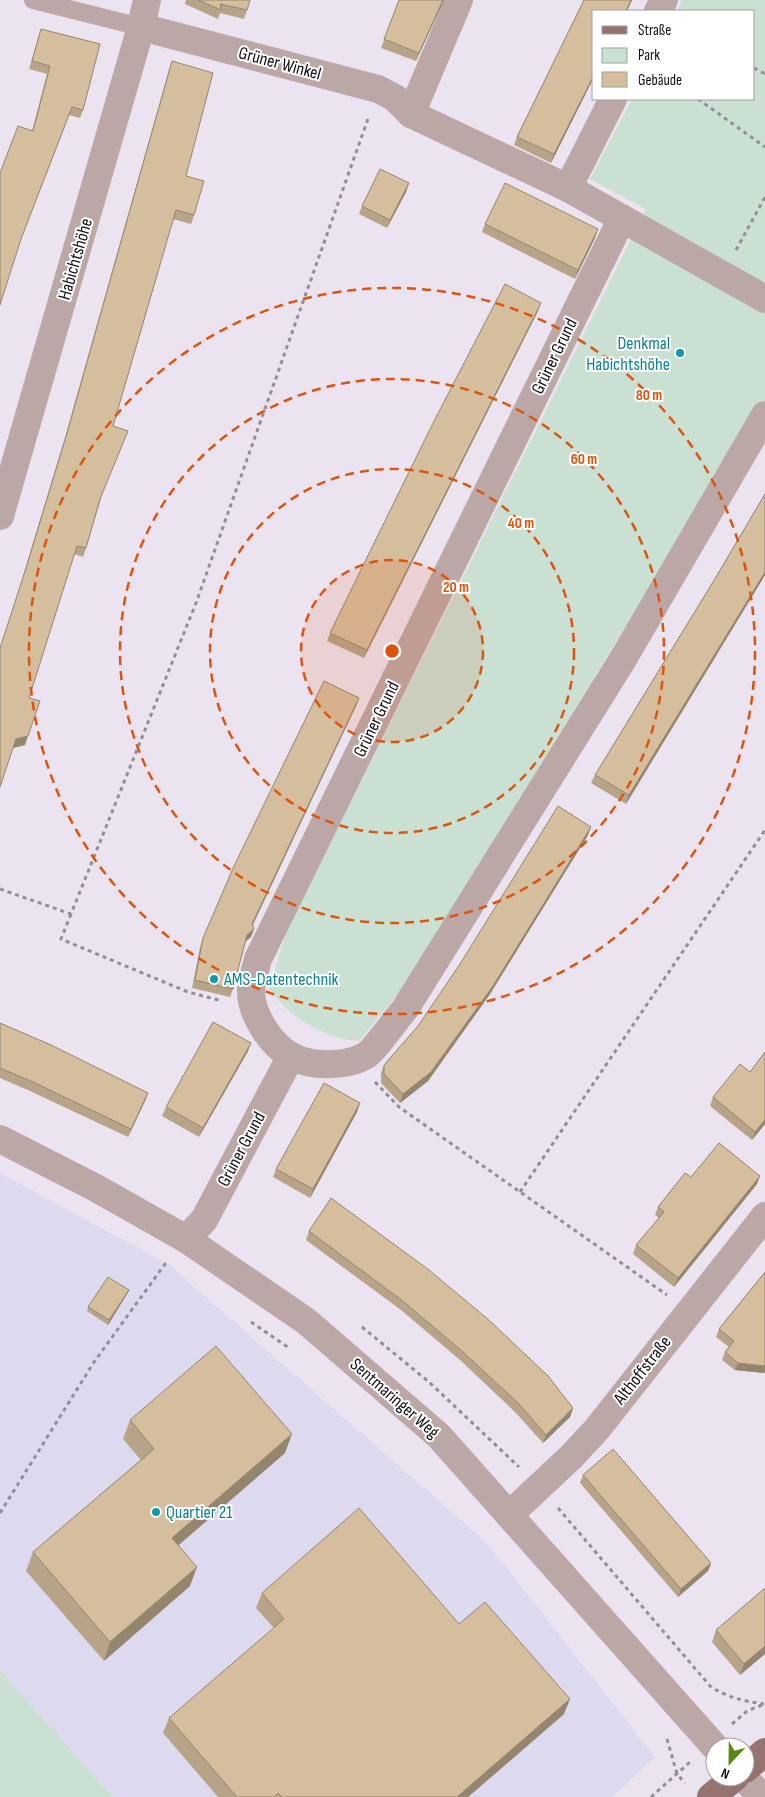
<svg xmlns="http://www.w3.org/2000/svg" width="765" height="1797" font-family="'Sofia Sans Condensed',sans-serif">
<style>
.commercial{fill:#dddaf0}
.green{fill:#c9e0d3}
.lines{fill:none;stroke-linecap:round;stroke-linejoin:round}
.path{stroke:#938d97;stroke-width:3;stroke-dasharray:4 4;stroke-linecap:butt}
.lane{stroke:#bba8a6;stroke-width:18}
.street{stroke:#bba8a6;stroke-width:28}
.primary{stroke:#947370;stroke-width:28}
.wall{fill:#b6a388}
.shaded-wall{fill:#94856f}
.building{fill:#d4be9e;stroke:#94856f}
.ring{fill:none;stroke:#dd550c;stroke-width:2.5;stroke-dasharray:9 6}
.culture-dot{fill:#0f9aa8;stroke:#fff;stroke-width:2}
.labels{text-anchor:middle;stroke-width:4;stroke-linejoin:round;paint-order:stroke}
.street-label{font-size:18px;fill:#110e13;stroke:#fff}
.culture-label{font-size:18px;fill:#0d838f;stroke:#fff;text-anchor:start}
.centre{fill:#dd550c;stroke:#fff;stroke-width:2.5}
.ring-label{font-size:15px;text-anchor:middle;font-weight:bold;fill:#dd550c;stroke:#fff;stroke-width:4;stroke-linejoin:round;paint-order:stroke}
</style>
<rect width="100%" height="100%" fill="#ece3f1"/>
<!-- commercial -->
<polygon class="commercial" points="0,1173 168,1264 488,1544 655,1757 612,1797 113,1797 0,1670"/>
<!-- green -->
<g class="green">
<path d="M682 0H765V399L407 983 359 1041C322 1038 291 1018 269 989L286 933 646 209 590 179 632 99H754V11H677Z"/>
<polygon points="0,1670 113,1797 0,1797"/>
</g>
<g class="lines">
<!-- path -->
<g class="path">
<polyline points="754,68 765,74"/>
<polyline points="698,99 765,147"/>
<polyline points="736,250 765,197"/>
<polyline points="0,889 71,914 196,603 369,116"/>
<polyline points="71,914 61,939 188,992 222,1001"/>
<polyline points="375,1082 399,1107 667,1295"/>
<polyline points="520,1192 765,830"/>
<polyline points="251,1322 289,1348"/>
<polyline points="362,1327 429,1382 519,1467"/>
<path d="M558 1508 710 1686C728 1698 744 1701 764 1704"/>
<polyline points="0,1513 94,1362 168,1260"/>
<polyline points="732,1724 747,1711 762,1705"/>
<polyline points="667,1739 677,1774 685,1783"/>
<polyline points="651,1797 690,1762"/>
</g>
<!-- lane -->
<polyline class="lane" points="33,0 141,27"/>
<!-- street -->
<g class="street">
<polyline points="658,11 664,0"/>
<polyline points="141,27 378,89 395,98 411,114 459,0"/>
<polyline points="411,114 568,188 765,299"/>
<polyline points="568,188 613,99"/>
<path d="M622 218 258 959C256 968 252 979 251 989 250 1013 270 1044 291 1056 311 1067 345 1067 365 1056 375 1050 396 1019 405 1009L623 659 765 415"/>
<polyline points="0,516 141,27 147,0"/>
<polyline points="0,1139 96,1188 186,1239 306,1321 439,1436 715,1747"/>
<polyline points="186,1239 204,1220 291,1056"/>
<polyline points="509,1515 572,1456 597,1429 765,1216"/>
<polyline points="743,1777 762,1797"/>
</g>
<!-- primary -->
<g class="primary">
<polyline points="745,1769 765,1752"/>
<polyline points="711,1797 735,1777"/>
</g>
</g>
<!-- wall -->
<g class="wall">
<polygon points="186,0 250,0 244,19 220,13 218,19 185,4"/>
<polygon points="399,0 444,0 416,61 381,48"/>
<polygon points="584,0 632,0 627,11 594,11 594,77 551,163 514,145 517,137"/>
<polygon points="41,29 83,110 80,118 69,115 20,241 32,131 47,74 29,69"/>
<polygon points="172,61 186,176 194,215 191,224 173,219 113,426 100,502 86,548 83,557 74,554 29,698 25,745 13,748 23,576 64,441 169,70"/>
<polygon points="409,183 406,192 387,228 359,214 362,206"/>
<polygon points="485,224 595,238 575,279 482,232"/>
<polygon points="538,311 364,658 327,641 330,633"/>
<polygon points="765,494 765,575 626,804 591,783 595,775 716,577"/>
<polygon points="359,698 356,706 253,925 251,937 245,942 233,989 230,997 192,988 200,947 203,938"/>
<polygon points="588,835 490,994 428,1081 400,1103 381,1083 381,1073 384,1065"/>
<polygon points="0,1023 148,1093 145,1101 128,1137 30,1091 0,1078"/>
<polygon points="248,1051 199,1137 162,1116 166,1107"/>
<polygon points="750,1072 765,1124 752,1140 710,1106 713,1097"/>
<polygon points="360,1103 357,1112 310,1198 273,1177 276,1169"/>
<polygon points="691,1177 757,1184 674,1287 633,1254 636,1245 659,1218 655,1215 658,1207"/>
<polygon points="309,1231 573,1408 570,1417 543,1443 516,1413 460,1360 401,1310 306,1240"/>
<polygon points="765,1272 764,1373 735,1370 722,1360 725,1352 729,1347 716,1337 719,1329"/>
<polygon points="129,1290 127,1294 108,1325 87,1311 88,1307"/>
<polygon points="130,1420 285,1453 178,1545 190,1586 104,1661 26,1571 33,1552 141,1460 123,1439"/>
<polygon points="583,1475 711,1563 708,1571 678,1597 580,1483"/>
<polygon points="262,1593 459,1624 564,1714 468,1797 218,1797 163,1733 169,1718 274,1628 256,1608"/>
<polygon points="716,1630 765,1654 740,1675 712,1642"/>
</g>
<!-- shaded-wall -->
<g class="shaded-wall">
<polygon points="443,0 444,0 416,61 419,53"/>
<polygon points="631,0 632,0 627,11 626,11"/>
<polygon points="594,75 594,77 551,163 554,154"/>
<polygon points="409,183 406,192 387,228 390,220"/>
<polygon points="598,229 595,238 575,279 578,270"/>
<polygon points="541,303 538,311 364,658 367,650"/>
<polygon points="765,572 765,575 626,804 629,795"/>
<polygon points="359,698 356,706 249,932 252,924"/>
<polygon points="28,736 25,745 13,748 16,739"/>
<polygon points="591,827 588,835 490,994 428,1081 400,1103 403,1094"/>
<polygon points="254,929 251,937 244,943 247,935"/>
<polygon points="251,1043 248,1051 199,1137 203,1128"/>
<polygon points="148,1093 145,1101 128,1137 131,1129"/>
<polygon points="360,1103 357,1112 310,1198 313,1189"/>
<polygon points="765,1120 765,1124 752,1140 755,1132"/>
<polygon points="760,1176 757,1184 674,1287 678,1278"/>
<polygon points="129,1290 127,1294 108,1325 109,1320"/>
<polygon points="738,1363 765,1366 765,1372 764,1373 735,1370"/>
<polygon points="573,1408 570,1417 543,1443 546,1435"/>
<polygon points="292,1434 285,1453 165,1557 172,1538"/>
<polygon points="711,1563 708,1571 678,1597 681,1589"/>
<polygon points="197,1567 190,1586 104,1661 110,1642"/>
<polygon points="765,1646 765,1654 740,1675 744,1664"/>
<polygon points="570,1699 564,1714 468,1797 457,1797"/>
</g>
<!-- building -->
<g class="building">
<polygon points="198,0 250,0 247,10 220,4 221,10"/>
<polygon points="399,0 443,0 419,53 384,39"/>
<polygon points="584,0 631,0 626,11 594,11 594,75 554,154 517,137"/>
<polygon points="41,29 100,44 83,110 72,107 21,239 0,305 0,173 18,126 33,131 50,66 32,61"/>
<polygon points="172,61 213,73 186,176 204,181 194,215 176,210 113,426 128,431 100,499 86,548 77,546 29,698 40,701 28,736 16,739 0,787 0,648 26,568 67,433"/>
<polygon points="380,169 409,183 390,220 362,206"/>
<polygon points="505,183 598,229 578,270 485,224"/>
<polygon points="505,284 541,303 367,650 330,633 433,423"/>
<polygon points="765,494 765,572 629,795 595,775 716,577"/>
<polygon points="324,681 359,698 252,924 254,929 247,935 233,989 195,980 203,938 234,866"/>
<polygon points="558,806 591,827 493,986 431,1072 403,1094 384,1074 384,1065 418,1026 460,964"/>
<polygon points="213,1022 251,1043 203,1128 166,1107"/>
<polygon points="0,1023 51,1045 148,1093 131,1129 33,1082 0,1068"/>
<polygon points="765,1052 765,1120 755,1132 713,1097 740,1064 750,1072"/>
<polygon points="324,1083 360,1103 313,1189 276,1169"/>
<polygon points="719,1143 760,1176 678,1278 636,1245 664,1212 658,1207 685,1173 691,1177"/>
<polygon points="331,1198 429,1270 490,1321 548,1376 573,1408 546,1435 519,1404 463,1352 404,1302 309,1231"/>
<polygon points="765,1272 765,1366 738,1363 725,1352 734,1341 719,1329"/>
<polygon points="108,1277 129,1290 109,1320 88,1307"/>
<polygon points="216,1346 292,1434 172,1538 197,1567 110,1642 33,1552 154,1449 130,1420"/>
<polygon points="613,1449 711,1563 681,1589 583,1475"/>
<polygon points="359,1508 459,1624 485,1602 570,1699 457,1797 282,1797 278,1793 274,1797 237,1797 169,1718 284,1619 262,1593"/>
<polygon points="765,1588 765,1646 744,1664 716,1630"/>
</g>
<!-- distance rings -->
<circle cx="392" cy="651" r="91" fill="#dd550c" fill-opacity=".12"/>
<g class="ring">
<circle cx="392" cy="651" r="91"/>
<circle cx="392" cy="651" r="182"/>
<circle cx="392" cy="651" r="272"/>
<circle cx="392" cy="651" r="363"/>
</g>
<!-- markers -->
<g class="culture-dot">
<circle cx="680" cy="353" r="5"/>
<circle cx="214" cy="979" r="5"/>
<circle cx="156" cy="1512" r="5"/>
</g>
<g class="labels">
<!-- street labels -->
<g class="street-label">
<text transform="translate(280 63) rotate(15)" y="6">Grüner Winkel</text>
<text transform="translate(75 259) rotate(-74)" y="6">Habichtshöhe</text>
<text transform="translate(554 356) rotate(-64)" y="6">Grüner Grund</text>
<text transform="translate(376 719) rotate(-64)" y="6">Grüner Grund</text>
<text transform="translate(241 1149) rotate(-62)" y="6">Grüner Grund</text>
<text transform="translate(642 1370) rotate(-52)" y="6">Althoffstraße</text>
<text transform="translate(395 1398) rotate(41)" y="6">Sentmaringer Weg</text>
</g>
<!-- culture labels -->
<g class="culture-label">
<text x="670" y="349" text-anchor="end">Denkmal<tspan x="670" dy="21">Habichtshöhe</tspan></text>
<text x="224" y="985">AMS-Datentechnik</text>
<text x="166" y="1518">Quartier 21</text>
</g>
</g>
<circle cx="392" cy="651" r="8" class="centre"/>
<g class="ring-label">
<text x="649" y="400">80 m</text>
<text x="584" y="464">60 m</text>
<text x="521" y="528">40 m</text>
<text x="456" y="592">20 m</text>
</g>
<!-- legend -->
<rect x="592" y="10" width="162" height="90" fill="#ffffff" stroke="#a09fa1"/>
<rect x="602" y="26" width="25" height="8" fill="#947370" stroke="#a09fa1"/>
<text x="638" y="35" font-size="15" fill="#110e13">Straße</text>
<rect x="602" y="48" width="25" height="15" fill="#c9e0d3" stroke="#a09fa1"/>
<text x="638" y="60" font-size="15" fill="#110e13">Park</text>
<rect x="602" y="72" width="25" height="15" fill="#d4be9e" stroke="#a09fa1"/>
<text x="638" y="85" font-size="15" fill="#110e13">Gebäude</text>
<!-- north arrow -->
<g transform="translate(730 1762) rotate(202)"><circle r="24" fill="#ffffff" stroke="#a09fa1"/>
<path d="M0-4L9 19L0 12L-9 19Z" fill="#5b8613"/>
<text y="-8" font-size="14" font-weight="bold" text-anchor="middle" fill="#110e13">N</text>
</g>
</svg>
